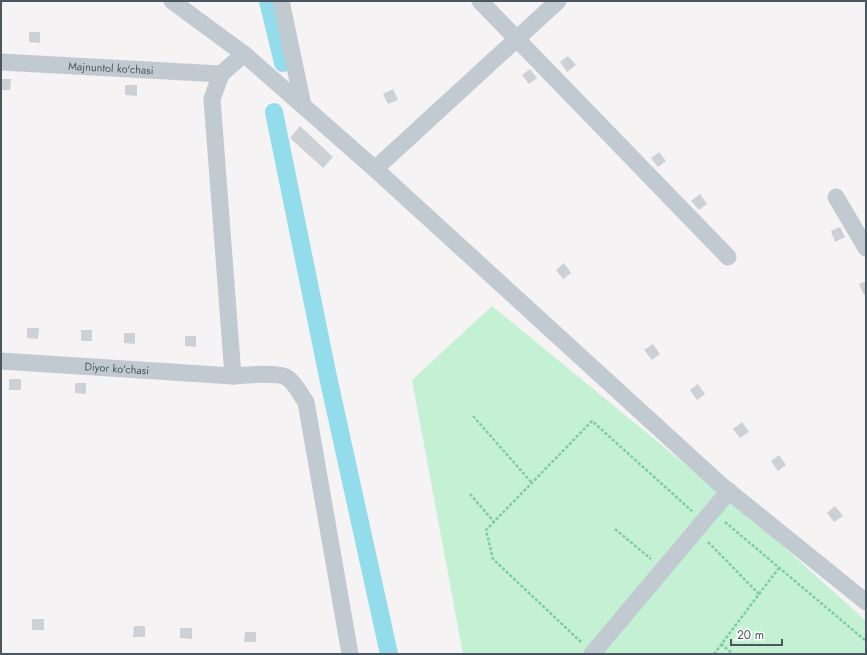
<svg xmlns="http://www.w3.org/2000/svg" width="867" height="655" font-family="Jost,sans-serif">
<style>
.green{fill:#c4f0d3}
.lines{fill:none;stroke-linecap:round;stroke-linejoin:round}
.canal{stroke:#92dceb;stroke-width:18}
.building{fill:#cdd0d5}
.path{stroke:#7ccda2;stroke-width:2.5;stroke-dasharray:3 2;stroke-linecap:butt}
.minor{stroke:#c1cad1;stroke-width:17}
.labels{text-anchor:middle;stroke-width:3.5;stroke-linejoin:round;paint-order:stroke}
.street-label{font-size:11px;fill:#4a5760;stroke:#fff}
</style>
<rect width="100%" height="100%" fill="#f5f3f3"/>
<!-- green -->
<polygon class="green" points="492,306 764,529 866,621 866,654 463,654 412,380"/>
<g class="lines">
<!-- canal -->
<g class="canal">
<polyline points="268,1 283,63"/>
<polyline points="274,112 328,377 389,654"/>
</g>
</g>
<!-- building -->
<g class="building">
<polygon points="29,32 40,32 40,43 29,42"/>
<polygon points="568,56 576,65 567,72 560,62"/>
<polygon points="530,69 537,78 529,84 522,75"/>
<polygon points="1,79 11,79 10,90 1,90"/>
<polygon points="125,85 137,85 137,96 125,95"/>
<polygon points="393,89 398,100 388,104 383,94"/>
<polygon points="300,126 333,157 323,168 290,138"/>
<polygon points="659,152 666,161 658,167 651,158"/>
<polygon points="700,194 707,204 699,210 691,201"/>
<polygon points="840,227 845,237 835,242 831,231"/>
<polygon points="564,263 571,273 563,279 556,270"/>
<polygon points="866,281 866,294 864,295 859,284"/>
<polygon points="27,328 39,328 38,339 27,338"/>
<rect x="81" y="330" width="11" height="11"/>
<polygon points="124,333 135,333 135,344 124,343"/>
<polygon points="185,336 196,336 196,347 185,346"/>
<polygon points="653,344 660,354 652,360 644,350"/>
<rect x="9" y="379" width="12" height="11"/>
<polygon points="75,383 86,383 86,394 75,393"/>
<polygon points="698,384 705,394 697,400 690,390"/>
<polygon points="742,422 749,432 740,438 733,429"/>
<polygon points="779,455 786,465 778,471 771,461"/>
<polygon points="835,506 843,516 834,522 827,513"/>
<rect x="32" y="619" width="12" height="11"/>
<polygon points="134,626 145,626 145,637 133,637"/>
<polygon points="180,628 192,628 192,639 180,638"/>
<polygon points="245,632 256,632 256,642 244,642"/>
</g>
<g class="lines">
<!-- path -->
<g class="path">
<polyline points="473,416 532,483"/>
<polyline points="470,494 494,522"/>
<polyline points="725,522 866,641"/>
<polyline points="615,529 651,559"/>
<polyline points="708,542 759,594 714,654"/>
<polyline points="759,594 779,568"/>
<polyline points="581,642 493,559 486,530 592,421 692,511"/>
<polyline points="721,644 733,654"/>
</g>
<!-- minor -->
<g class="minor">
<polyline points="172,1 244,54 375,169 721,485 866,602"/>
<polyline points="281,1 303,105"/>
<polyline points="480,1 728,257"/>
<path d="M244 54 221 74 212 99 233 376C246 375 275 372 286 377 295 382 300 394 306 402L350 654"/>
<path id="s1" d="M1 62 221 74"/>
<polyline points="375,169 558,1"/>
<polyline points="836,197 866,248"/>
<path id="s2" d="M1 361 233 376"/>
<polyline points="592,654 729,491"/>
</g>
</g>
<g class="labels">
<!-- street labels -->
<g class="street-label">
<text dy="4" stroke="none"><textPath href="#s1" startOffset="110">Majnuntol ko'chasi</textPath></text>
<text dy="4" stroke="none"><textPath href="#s2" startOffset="116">Diyor ko'chasi</textPath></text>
</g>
</g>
<!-- border -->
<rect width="867" height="655" fill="none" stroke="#4a5760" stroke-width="4"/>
<!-- scale -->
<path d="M731 639v6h51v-6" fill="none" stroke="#4a5760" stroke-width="2"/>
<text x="737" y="639" font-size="12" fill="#4a5760" stroke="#ffffff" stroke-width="3" paint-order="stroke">20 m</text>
</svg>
